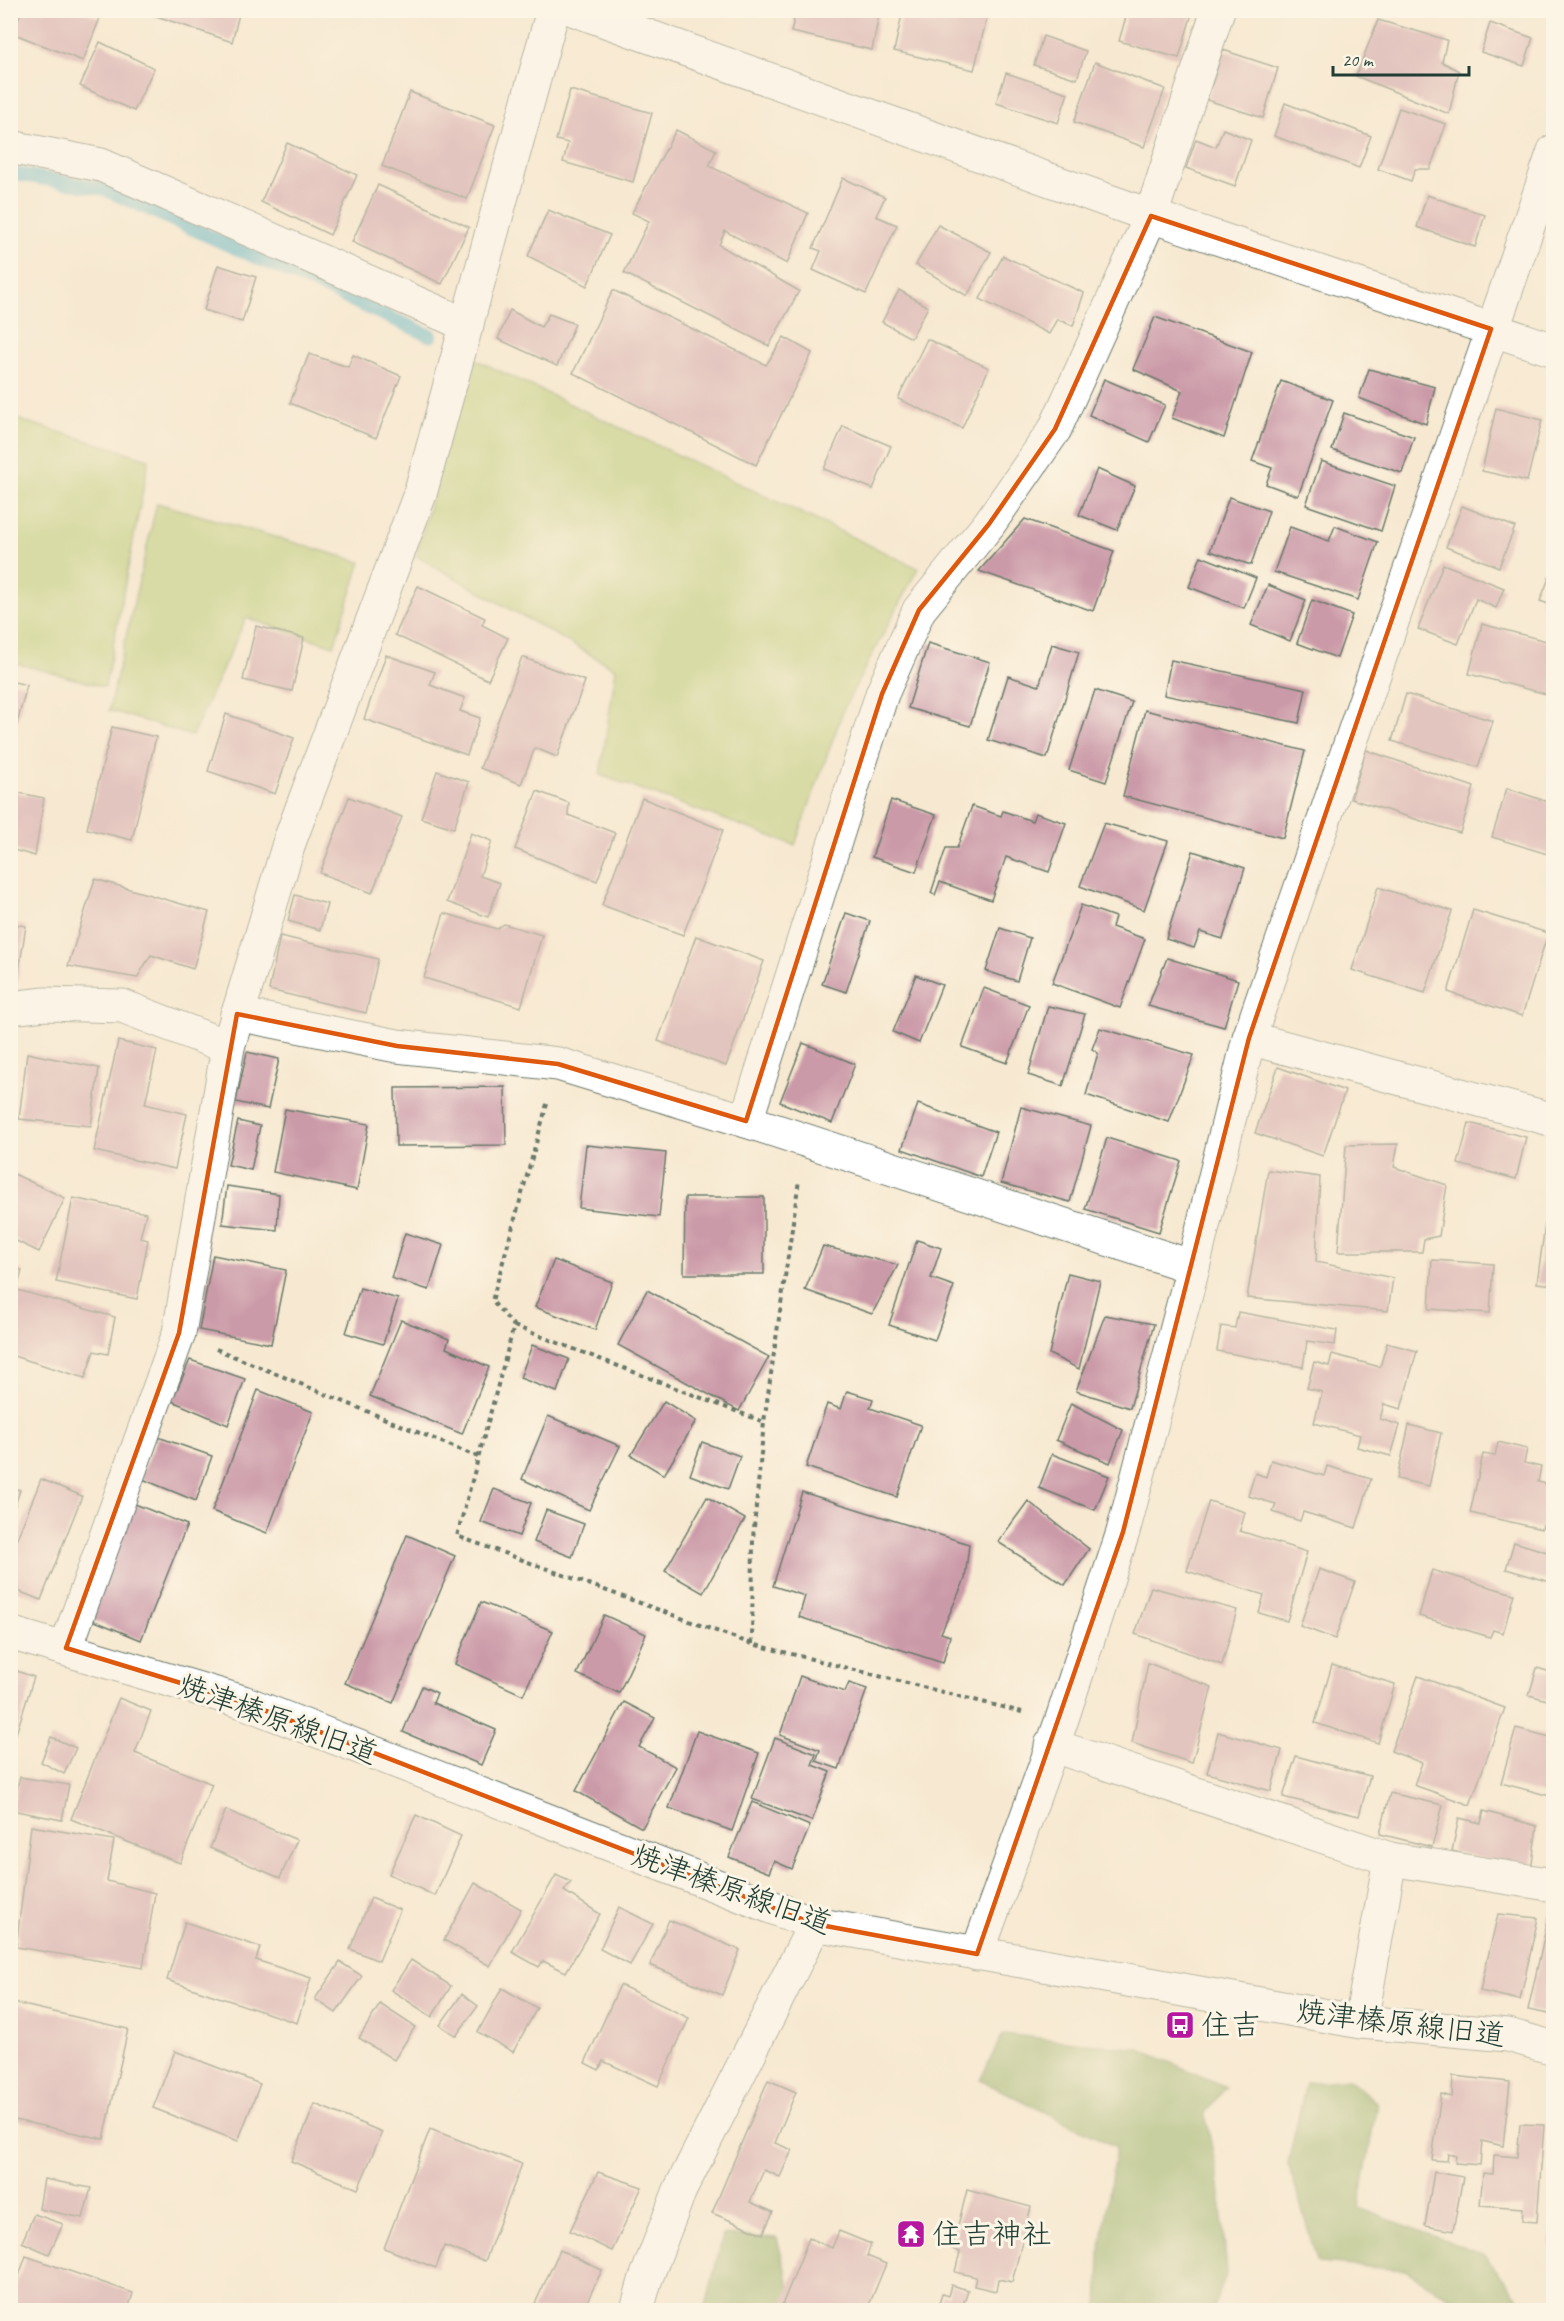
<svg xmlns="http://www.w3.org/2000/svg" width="1564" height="2321" font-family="Caveat,'Klee One',sans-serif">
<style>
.green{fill:#b2ca6f;stroke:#688452;stroke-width:1.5}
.forest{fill:#8dae62;stroke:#56764b;stroke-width:1.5}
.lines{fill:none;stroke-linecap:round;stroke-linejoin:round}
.stream{stroke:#47adc6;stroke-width:14}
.building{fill:#cb9aa8}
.minor-casing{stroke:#6b796b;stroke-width:35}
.path{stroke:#6b796b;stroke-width:4;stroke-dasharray:4.5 4.5;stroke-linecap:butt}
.minor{stroke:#fff;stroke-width:33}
.marked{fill:none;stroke:#de580e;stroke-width:4.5;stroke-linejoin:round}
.labels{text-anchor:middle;stroke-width:6;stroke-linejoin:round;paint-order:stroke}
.street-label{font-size:30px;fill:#1f3d34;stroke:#fcf5e5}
.poi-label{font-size:30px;fill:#1f3d34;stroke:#fcf5e5;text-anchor:start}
</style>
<rect width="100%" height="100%" fill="#fcf5e5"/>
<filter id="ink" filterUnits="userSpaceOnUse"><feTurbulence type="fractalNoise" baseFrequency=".0167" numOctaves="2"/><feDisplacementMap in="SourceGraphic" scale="12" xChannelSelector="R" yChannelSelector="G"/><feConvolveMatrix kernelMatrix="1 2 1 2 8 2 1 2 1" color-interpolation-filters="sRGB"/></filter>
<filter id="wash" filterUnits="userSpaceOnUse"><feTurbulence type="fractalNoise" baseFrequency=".008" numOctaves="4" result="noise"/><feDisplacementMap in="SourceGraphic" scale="24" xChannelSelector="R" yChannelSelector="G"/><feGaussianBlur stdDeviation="1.35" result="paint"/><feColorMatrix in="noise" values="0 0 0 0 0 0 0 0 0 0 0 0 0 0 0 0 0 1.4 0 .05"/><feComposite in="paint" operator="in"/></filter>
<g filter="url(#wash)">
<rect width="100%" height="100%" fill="#f7e9d1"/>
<!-- green -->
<g class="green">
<polygon points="470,357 918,568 844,708 795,845 600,775 616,669 416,556"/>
<polygon points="10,417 149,459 105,687 11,662"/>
<polygon points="157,503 361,562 334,646 246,618 192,736 109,710"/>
</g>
<!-- forest -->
<g class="forest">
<polygon points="1003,2034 1140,2049 1226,2087 1205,2113 1219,2184 1227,2273 1212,2310 1098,2310 1100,2254 1116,2147 980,2080"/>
<polygon points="1349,2079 1377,2103 1359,2208 1484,2255 1529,2310 1471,2310 1405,2270 1318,2263 1288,2163 1306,2083"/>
<polygon points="723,2235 777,2238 791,2293 786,2310 705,2310"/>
</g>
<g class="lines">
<!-- stream -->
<polyline class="stream" points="10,173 104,189 431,336"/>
</g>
<g id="blocks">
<!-- building -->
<g class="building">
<polygon points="22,10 81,10 100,18 83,61 12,33"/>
<polygon points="139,10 240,10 232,42"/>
<polygon points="796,10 880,10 872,50 791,32"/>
<polygon points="903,10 988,13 974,70 894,51"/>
<polygon points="1128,10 1193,10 1179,58 1119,41"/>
<polygon points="1378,20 1447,40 1442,62 1459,71 1449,114 1356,76"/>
<polygon points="1490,23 1533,38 1524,66 1481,52"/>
<polygon points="1043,36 1086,51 1077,79 1034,65"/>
<polygon points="100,42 154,68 134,111 80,86"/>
<polygon points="1223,50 1278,68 1263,118 1207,100"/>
<polygon points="1095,62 1165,89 1144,147 1074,122"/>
<polygon points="1006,73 1068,93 1058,123 996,103"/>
<polygon points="570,90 652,113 633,182 563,162 568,143 556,140"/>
<polygon points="410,92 495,125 467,199 382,166"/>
<polygon points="1285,103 1371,136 1359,168 1274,136"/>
<polygon points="1399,108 1446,124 1430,169 1415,169 1411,181 1378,169"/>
<polygon points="1223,129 1251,140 1235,186 1186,168 1196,139 1216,147"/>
<polygon points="676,130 716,150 709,166 808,213 787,264 725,231 719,245 799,291 769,346 624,273 649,221 632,213"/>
<polygon points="287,143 357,175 330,235 261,202"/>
<polygon points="843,178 885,197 876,216 897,225 866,294 813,270 821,251 813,248"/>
<polygon points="378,185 469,227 442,284 352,242"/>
<polygon points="1427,195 1485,215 1475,247 1417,227"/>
<polygon points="548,210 610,235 587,286 528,256"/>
<polygon points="938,225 991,252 967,296 916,265"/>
<polygon points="1003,256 1084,293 1073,326 1057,319 1049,334 980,299"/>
<polygon points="218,265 256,277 242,322 204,310"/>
<polygon points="613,290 766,365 784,337 812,353 756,465 573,373"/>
<polygon points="899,290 928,307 911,338 882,322"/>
<polygon points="510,310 541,327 549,314 575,324 557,366 498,339"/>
<polygon points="1155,317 1252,352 1224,438 1172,418 1182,391 1133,369"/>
<polygon points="927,339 989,368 962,428 898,399"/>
<polygon points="309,354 348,367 353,355 401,376 376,438 290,403"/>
<polygon points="1369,369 1435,387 1426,424 1359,398"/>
<polygon points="1104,379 1165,405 1149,442 1089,415"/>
<polygon points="1281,381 1333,400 1298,496 1266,484 1272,468 1252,461"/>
<polygon points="1496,408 1542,420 1527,481 1482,471"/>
<polygon points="1344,413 1414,437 1402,473 1332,450"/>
<polygon points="843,426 891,446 873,489 824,469"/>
<polygon points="1321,461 1395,486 1381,531 1306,505"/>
<polygon points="1097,469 1135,486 1117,530 1079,515"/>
<polygon points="1229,497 1269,511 1251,565 1210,551"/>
<polygon points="1462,506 1515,527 1499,567 1446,547"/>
<polygon points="1025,519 1114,551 1093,611 979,571"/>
<polygon points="1335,526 1378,542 1358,600 1274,572 1290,527 1329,541"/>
<polygon points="1201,556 1256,578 1244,608 1189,587"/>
<polygon points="1443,564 1504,588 1496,608 1476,599 1458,644 1418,629"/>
<polygon points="1553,568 1554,568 1554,606 1540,601"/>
<polygon points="1268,585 1306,600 1290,641 1251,625"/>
<polygon points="418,586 485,618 482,625 508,638 488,680 395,635"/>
<polygon points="1312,600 1352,615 1337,658 1297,643"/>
<polygon points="1482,624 1554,643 1554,696 1469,674"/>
<polygon points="256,626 304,638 292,691 243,680"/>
<polygon points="928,643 990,662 970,726 908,708"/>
<polygon points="1052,644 1079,652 1047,758 988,740 1008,676 1039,686"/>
<polygon points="386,655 435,672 430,685 465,698 460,711 480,718 467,755 364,719"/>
<polygon points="522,657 585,681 557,757 535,748 521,784 480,768"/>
<polygon points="1171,660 1306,689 1299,723 1164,695"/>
<polygon points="10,681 27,685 13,739 10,738"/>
<polygon points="1095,690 1132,702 1106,782 1069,770"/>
<polygon points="1406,694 1493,721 1478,767 1392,741"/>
<polygon points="1145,710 1305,751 1283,838 1123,796"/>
<polygon points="226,714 294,738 275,794 208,771"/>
<polygon points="112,727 156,737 132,840 87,829"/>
<polygon points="1366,750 1474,787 1460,833 1351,799"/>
<polygon points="437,771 469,782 454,828 421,818"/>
<polygon points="1507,788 1554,804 1554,856 1492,837"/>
<polygon points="10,791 44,798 35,856 10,849"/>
<polygon points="537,791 569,803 568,815 615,833 597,881 515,849"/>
<polygon points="349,797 402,817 372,893 320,873"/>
<polygon points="642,798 723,830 683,935 602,905"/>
<polygon points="891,800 936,815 916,872 872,857"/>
<polygon points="972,806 1001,816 1003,811 1032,821 1035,813 1066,823 1049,872 1006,857 991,900 940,882 935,895 931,893 946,848 957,848"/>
<polygon points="1104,823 1168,841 1144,910 1080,886"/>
<polygon points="471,833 492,841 480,876 500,883 488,917 447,902"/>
<polygon points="1193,851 1245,868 1223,939 1200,932 1194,948 1166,939"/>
<polygon points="95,879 209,912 193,969 151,955 137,978 68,966"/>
<polygon points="1378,887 1452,911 1425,993 1352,970"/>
<polygon points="295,895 327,904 320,930 288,921"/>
<polygon points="1081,905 1115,917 1112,927 1145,939 1120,1008 1052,983"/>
<polygon points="1473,910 1548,933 1522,1016 1448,992"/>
<polygon points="444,913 497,929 504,924 542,935 521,1007 424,978"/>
<polygon points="846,913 870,921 846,992 822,984"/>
<polygon points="10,923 26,926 17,983 10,982"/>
<polygon points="1000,928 1030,938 1017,981 986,971"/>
<polygon points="280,936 378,959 366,1013 269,990"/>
<polygon points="696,936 764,961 726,1066 658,1041"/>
<polygon points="1167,958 1238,980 1224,1027 1148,1006"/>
<polygon points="916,975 942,985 919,1043 893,1032"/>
<polygon points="984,988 1029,1005 1007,1063 962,1047"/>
<polygon points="1048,1006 1085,1014 1063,1086 1028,1075"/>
<polygon points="1100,1028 1194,1055 1169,1122 1086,1095 1098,1053 1092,1049"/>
<polygon points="118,1041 157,1050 145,1104 187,1114 175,1169 94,1151"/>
<polygon points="803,1043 855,1064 832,1123 780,1102"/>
<polygon points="247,1052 279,1059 268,1109 236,1102"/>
<polygon points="27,1053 99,1068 91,1126 19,1119"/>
<polygon points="1278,1067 1345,1091 1323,1156 1255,1133"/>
<polygon points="505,1087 506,1145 396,1146 395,1088"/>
<polygon points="918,1104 996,1132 981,1177 902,1149"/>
<polygon points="1021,1107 1091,1126 1070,1202 1001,1183"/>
<polygon points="285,1109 369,1124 357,1190 273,1172"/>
<polygon points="238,1121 260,1126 251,1170 228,1165"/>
<polygon points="1469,1123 1526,1137 1516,1179 1458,1164"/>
<polygon points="1107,1138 1181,1161 1159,1232 1085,1209"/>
<polygon points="1398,1144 1394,1167 1447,1185 1439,1236 1424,1239 1422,1252 1338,1252 1346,1145"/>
<polygon points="586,1145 666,1153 659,1217 579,1208"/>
<polygon points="1268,1170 1320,1177 1316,1262 1393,1278 1388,1311 1247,1298"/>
<polygon points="10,1172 65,1198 39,1252 10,1238"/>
<polygon points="1552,1174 1554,1174 1554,1285 1537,1283"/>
<polygon points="227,1186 279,1194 277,1230 222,1224"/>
<polygon points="685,1197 764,1197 764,1274 684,1274"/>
<polygon points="73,1198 146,1213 140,1238 148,1240 137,1299 56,1282"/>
<polygon points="405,1233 443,1245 429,1290 391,1278"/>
<polygon points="917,1240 941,1248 931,1278 954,1286 935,1340 889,1325"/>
<polygon points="823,1246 898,1265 872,1314 805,1290"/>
<polygon points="213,1255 286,1270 271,1344 199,1330"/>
<polygon points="554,1260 612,1282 595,1330 535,1307"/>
<polygon points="1432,1260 1493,1264 1490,1313 1429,1309"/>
<polygon points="10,1268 22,1270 17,1290 115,1317 108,1354 94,1351 85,1378 10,1355"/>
<polygon points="1068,1273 1100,1281 1079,1369 1049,1354"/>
<polygon points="360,1288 398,1299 383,1344 346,1333"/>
<polygon points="647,1290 769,1357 739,1411 618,1345"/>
<polygon points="1238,1312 1337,1330 1335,1345 1307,1341 1303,1367 1217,1351 1221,1326 1235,1328"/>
<polygon points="1105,1315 1154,1324 1130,1408 1076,1391"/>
<polygon points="401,1320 449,1339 446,1348 489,1367 462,1434 370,1396"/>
<polygon points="1387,1343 1417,1351 1401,1409 1384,1404 1380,1419 1400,1425 1391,1456 1357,1447 1360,1435 1314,1423 1322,1392 1307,1388 1314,1362 1329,1366 1332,1354 1380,1367"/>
<polygon points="532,1345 569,1359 557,1392 520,1378"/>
<polygon points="190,1360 245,1379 228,1425 172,1401"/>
<polygon points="258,1390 313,1412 267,1533 212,1511"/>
<polygon points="847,1391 873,1399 870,1408 921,1425 897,1497 806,1467 827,1404 841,1409"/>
<polygon points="664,1401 696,1421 664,1475 631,1455"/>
<polygon points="1071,1403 1123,1430 1110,1463 1056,1440"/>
<polygon points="548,1416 620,1446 589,1510 522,1479"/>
<polygon points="1409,1425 1441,1433 1429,1486 1397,1479"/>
<polygon points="158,1437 212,1456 196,1501 140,1478"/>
<polygon points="702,1442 740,1456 728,1489 690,1475"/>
<polygon points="1498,1442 1527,1449 1524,1463 1541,1467 1538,1482 1554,1486 1554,1528 1543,1525 1542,1529 1470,1513 1483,1454 1495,1456"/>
<polygon points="1052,1454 1109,1476 1095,1510 1039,1488"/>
<polygon points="1271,1460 1324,1476 1327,1466 1371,1479 1356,1528 1303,1512 1300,1521 1273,1512 1276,1504 1248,1496 1255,1473 1266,1477"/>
<polygon points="41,1479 82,1496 41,1600 10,1588 10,1556"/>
<polygon points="10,1487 20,1490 11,1518 10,1518"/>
<polygon points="494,1489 531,1503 519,1536 481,1522"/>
<polygon points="802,1492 969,1544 965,1579 941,1633 950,1636 943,1663 799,1617 805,1596 773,1586"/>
<polygon points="707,1497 745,1519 703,1593 665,1571"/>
<polygon points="1028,1501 1089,1549 1065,1585 998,1542"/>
<polygon points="1209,1501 1245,1512 1240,1531 1307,1552 1287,1621 1259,1613 1264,1595 1187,1571"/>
<polygon points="135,1504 187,1525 141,1640 90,1619"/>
<polygon points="546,1510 584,1524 572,1557 534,1542"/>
<polygon points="407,1535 455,1556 393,1703 345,1683"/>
<polygon points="1514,1542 1554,1554 1554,1583 1506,1569"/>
<polygon points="1319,1569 1355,1582 1335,1639 1300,1626"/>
<polygon points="1432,1570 1514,1594 1503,1633 1493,1630 1490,1637 1419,1616"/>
<polygon points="1151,1587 1237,1610 1222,1665 1135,1634"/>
<polygon points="481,1602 553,1631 523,1695 455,1664"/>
<polygon points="604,1615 646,1634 619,1693 577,1674"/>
<polygon points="1148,1663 1212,1687 1192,1763 1132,1743"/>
<polygon points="1332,1665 1395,1684 1378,1743 1315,1723"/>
<polygon points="1537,1668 1554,1673 1554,1702 1529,1695"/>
<polygon points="11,1669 34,1677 16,1734 10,1733"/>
<polygon points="800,1676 845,1692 849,1683 867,1689 839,1769 816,1761 820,1750 780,1735"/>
<polygon points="1418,1676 1505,1708 1470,1805 1414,1785 1422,1763 1391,1751"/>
<polygon points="422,1686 437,1693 433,1703 496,1730 481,1765 403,1732"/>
<polygon points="119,1698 151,1711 135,1753 212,1784 180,1863 71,1819"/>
<polygon points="624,1702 655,1718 639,1747 676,1767 642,1828 576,1791"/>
<polygon points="1516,1728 1554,1738 1554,1797 1501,1783"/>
<polygon points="697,1731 759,1753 732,1831 669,1808"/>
<polygon points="1218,1732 1282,1750 1271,1791 1207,1773"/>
<polygon points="51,1737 76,1748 64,1774 41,1762"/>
<polygon points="775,1738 816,1754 812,1765 830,1772 812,1821 752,1799"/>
<polygon points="1296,1756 1370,1776 1359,1816 1283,1797"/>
<polygon points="20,1777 69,1785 62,1820 11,1810"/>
<polygon points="1390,1793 1443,1805 1432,1847 1380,1834"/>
<polygon points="752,1802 810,1826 792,1869 774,1861 769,1873 729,1857"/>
<polygon points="226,1810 297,1840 280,1878 210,1848"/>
<polygon points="1484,1811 1537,1826 1531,1871 1452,1851 1459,1818 1481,1823"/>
<polygon points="416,1815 461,1836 435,1896 389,1874"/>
<polygon points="31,1826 114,1840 107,1881 155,1893 143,1968 16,1947"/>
<polygon points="556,1875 571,1882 564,1891 600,1914 566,1972 543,1961 539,1967 512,1952"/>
<polygon points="475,1883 521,1909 490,1966 444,1940"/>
<polygon points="371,1898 400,1910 379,1961 350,1949"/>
<polygon points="619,1907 653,1924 630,1965 600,1949"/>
<polygon points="1498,1914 1538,1918 1520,2000 1480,1991"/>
<polygon points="1549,1915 1554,1916 1554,2015 1528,2010"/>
<polygon points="669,1920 740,1950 722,1995 650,1965"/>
<polygon points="185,1922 260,1947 256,1960 311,1978 297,2023 167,1980"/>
<polygon points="411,1960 451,1986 432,2017 391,1990"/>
<polygon points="340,1962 362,1976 336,2013 315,1999"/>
<polygon points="620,1985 689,2018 658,2086 603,2061 599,2070 585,2063"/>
<polygon points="502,1988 537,2008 513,2052 478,2032"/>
<polygon points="462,1994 478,2006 456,2036 440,2025"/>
<polygon points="10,2002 128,2029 104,2139 10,2119"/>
<polygon points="380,2004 415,2027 394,2060 359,2038"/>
<polygon points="175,2051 260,2084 238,2141 153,2108"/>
<polygon points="1453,2076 1510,2082 1503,2146 1482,2141 1480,2165 1455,2163 1456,2156 1448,2154 1447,2161 1432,2160 1441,2094 1452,2097"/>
<polygon points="768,2080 796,2092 775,2143 792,2150 780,2177 764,2170 750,2202 773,2212 763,2234 712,2213"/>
<polygon points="315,2104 382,2132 358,2189 291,2161"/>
<polygon points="1520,2124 1544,2125 1537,2222 1522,2221 1523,2208 1480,2205 1483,2173 1493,2174 1494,2155 1517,2157"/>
<polygon points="430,2129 522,2164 485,2261 444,2246 436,2268 384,2248"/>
<polygon points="598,2172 642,2187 612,2251 570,2231"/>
<polygon points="1434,2172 1463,2177 1453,2231 1425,2226"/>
<polygon points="44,2179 91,2188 83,2218 39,2209"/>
<polygon points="967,2190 1031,2207 1012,2282 998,2279 996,2291 974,2286 976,2277 955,2272 960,2252 952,2249"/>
<polygon points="1552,2212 1554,2212 1554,2245 1551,2245"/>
<polygon points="34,2214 63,2224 49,2254 22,2242"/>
<polygon points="839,2231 871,2244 867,2256 886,2264 867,2310 780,2310 809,2238 832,2248"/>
<polygon points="560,2250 602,2270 583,2310 532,2310"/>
<polygon points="26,2256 133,2293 128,2310 10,2310 10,2301"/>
<polygon points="951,2285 968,2290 963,2305 978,2310 937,2310 942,2294 948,2296"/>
<polygon points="144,2306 165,2309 165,2310 144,2310"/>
</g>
</g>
</g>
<g filter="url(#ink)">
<use href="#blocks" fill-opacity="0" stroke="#6b796b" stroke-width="1.5"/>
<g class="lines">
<!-- minor casing -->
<g class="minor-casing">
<g id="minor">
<polyline points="575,10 1151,216 1554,350"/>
<polyline points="10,147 101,165 467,325"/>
<polyline points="10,1008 45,1004 122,1006 228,1047"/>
<polyline points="237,1014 397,1046 558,1064 746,1121 1193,1267"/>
<polyline points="1249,1038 1554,1120"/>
<polyline points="746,1121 882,694 919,610 989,524 1055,429 1151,216 1218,10"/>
<polyline points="10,1633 243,1702 815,1924 1361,2022 1508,2035 1554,2048"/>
<polyline points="66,1648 179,1333 228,1047 290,840 420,494 553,10"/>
<polyline points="1051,1745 1390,1859 1554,1885"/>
<polyline points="977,1954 1061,1722 1123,1532 1193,1267 1249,1038 1554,151"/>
<polyline points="1361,2022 1390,1859"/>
<polyline points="637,2310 645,2281 680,2190 815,1924"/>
</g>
</g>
<!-- path -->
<g class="path">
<polyline points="547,1104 492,1301 514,1326 457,1536 752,1644 1022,1712"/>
<polyline points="514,1326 764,1422"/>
<polyline points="216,1349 478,1457"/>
<polyline points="752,1644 753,1538 764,1422 799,1180"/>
</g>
<!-- minor -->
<use href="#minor" class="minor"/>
</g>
</g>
<!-- marked area -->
<path d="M0 0H1564V2321H0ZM1151 216 1491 329 1249 1038 1123 1532 977 1954 815 1924 243 1702 66 1648 179 1333 237 1014 397 1046 558 1064 746 1121 882 694 919 610 989 524 1055 429Z" fill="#f7e9d1" fill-opacity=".55" fill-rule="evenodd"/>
<path class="marked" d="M1151 216 1491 329 1249 1038 1123 1532 977 1954 815 1924 243 1702 66 1648 179 1333 237 1014 397 1046 558 1064 746 1121 882 694 919 610 989 524 1055 429Z"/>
<!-- icons -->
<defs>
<g id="bus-square" transform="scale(1.5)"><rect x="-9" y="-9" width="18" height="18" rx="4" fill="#b5179e" stroke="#fcf5e5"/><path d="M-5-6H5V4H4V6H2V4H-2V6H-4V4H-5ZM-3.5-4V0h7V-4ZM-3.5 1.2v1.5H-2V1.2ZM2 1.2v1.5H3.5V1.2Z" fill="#fff"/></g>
<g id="temple-square" transform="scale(1.5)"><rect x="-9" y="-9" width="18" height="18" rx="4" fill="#b5179e" stroke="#fcf5e5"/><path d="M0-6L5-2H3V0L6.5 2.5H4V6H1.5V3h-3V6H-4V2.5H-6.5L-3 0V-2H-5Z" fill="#fff"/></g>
</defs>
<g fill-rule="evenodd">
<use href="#bus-square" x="1180" y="2025"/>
<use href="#temple-square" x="911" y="2234"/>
</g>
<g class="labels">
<!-- street labels -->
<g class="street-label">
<text transform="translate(278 1719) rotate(20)" y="10">焼津榛原線旧道</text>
<text transform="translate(732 1889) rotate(20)" y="10">焼津榛原線旧道</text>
<text transform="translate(1401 2023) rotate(7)" y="10">焼津榛原線旧道</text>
</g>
<!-- poi labels -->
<g class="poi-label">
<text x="1201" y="2035">住吉</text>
<text x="932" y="2244">住吉神社</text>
</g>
</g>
<!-- margin -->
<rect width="1564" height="2321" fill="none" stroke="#fcf5e5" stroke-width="36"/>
<!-- scale -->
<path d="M1333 66v9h136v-9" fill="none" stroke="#1f3d34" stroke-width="3"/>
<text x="1342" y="66" font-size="18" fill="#1f3d34" stroke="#fcf5e5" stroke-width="4.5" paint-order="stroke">20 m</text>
</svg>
